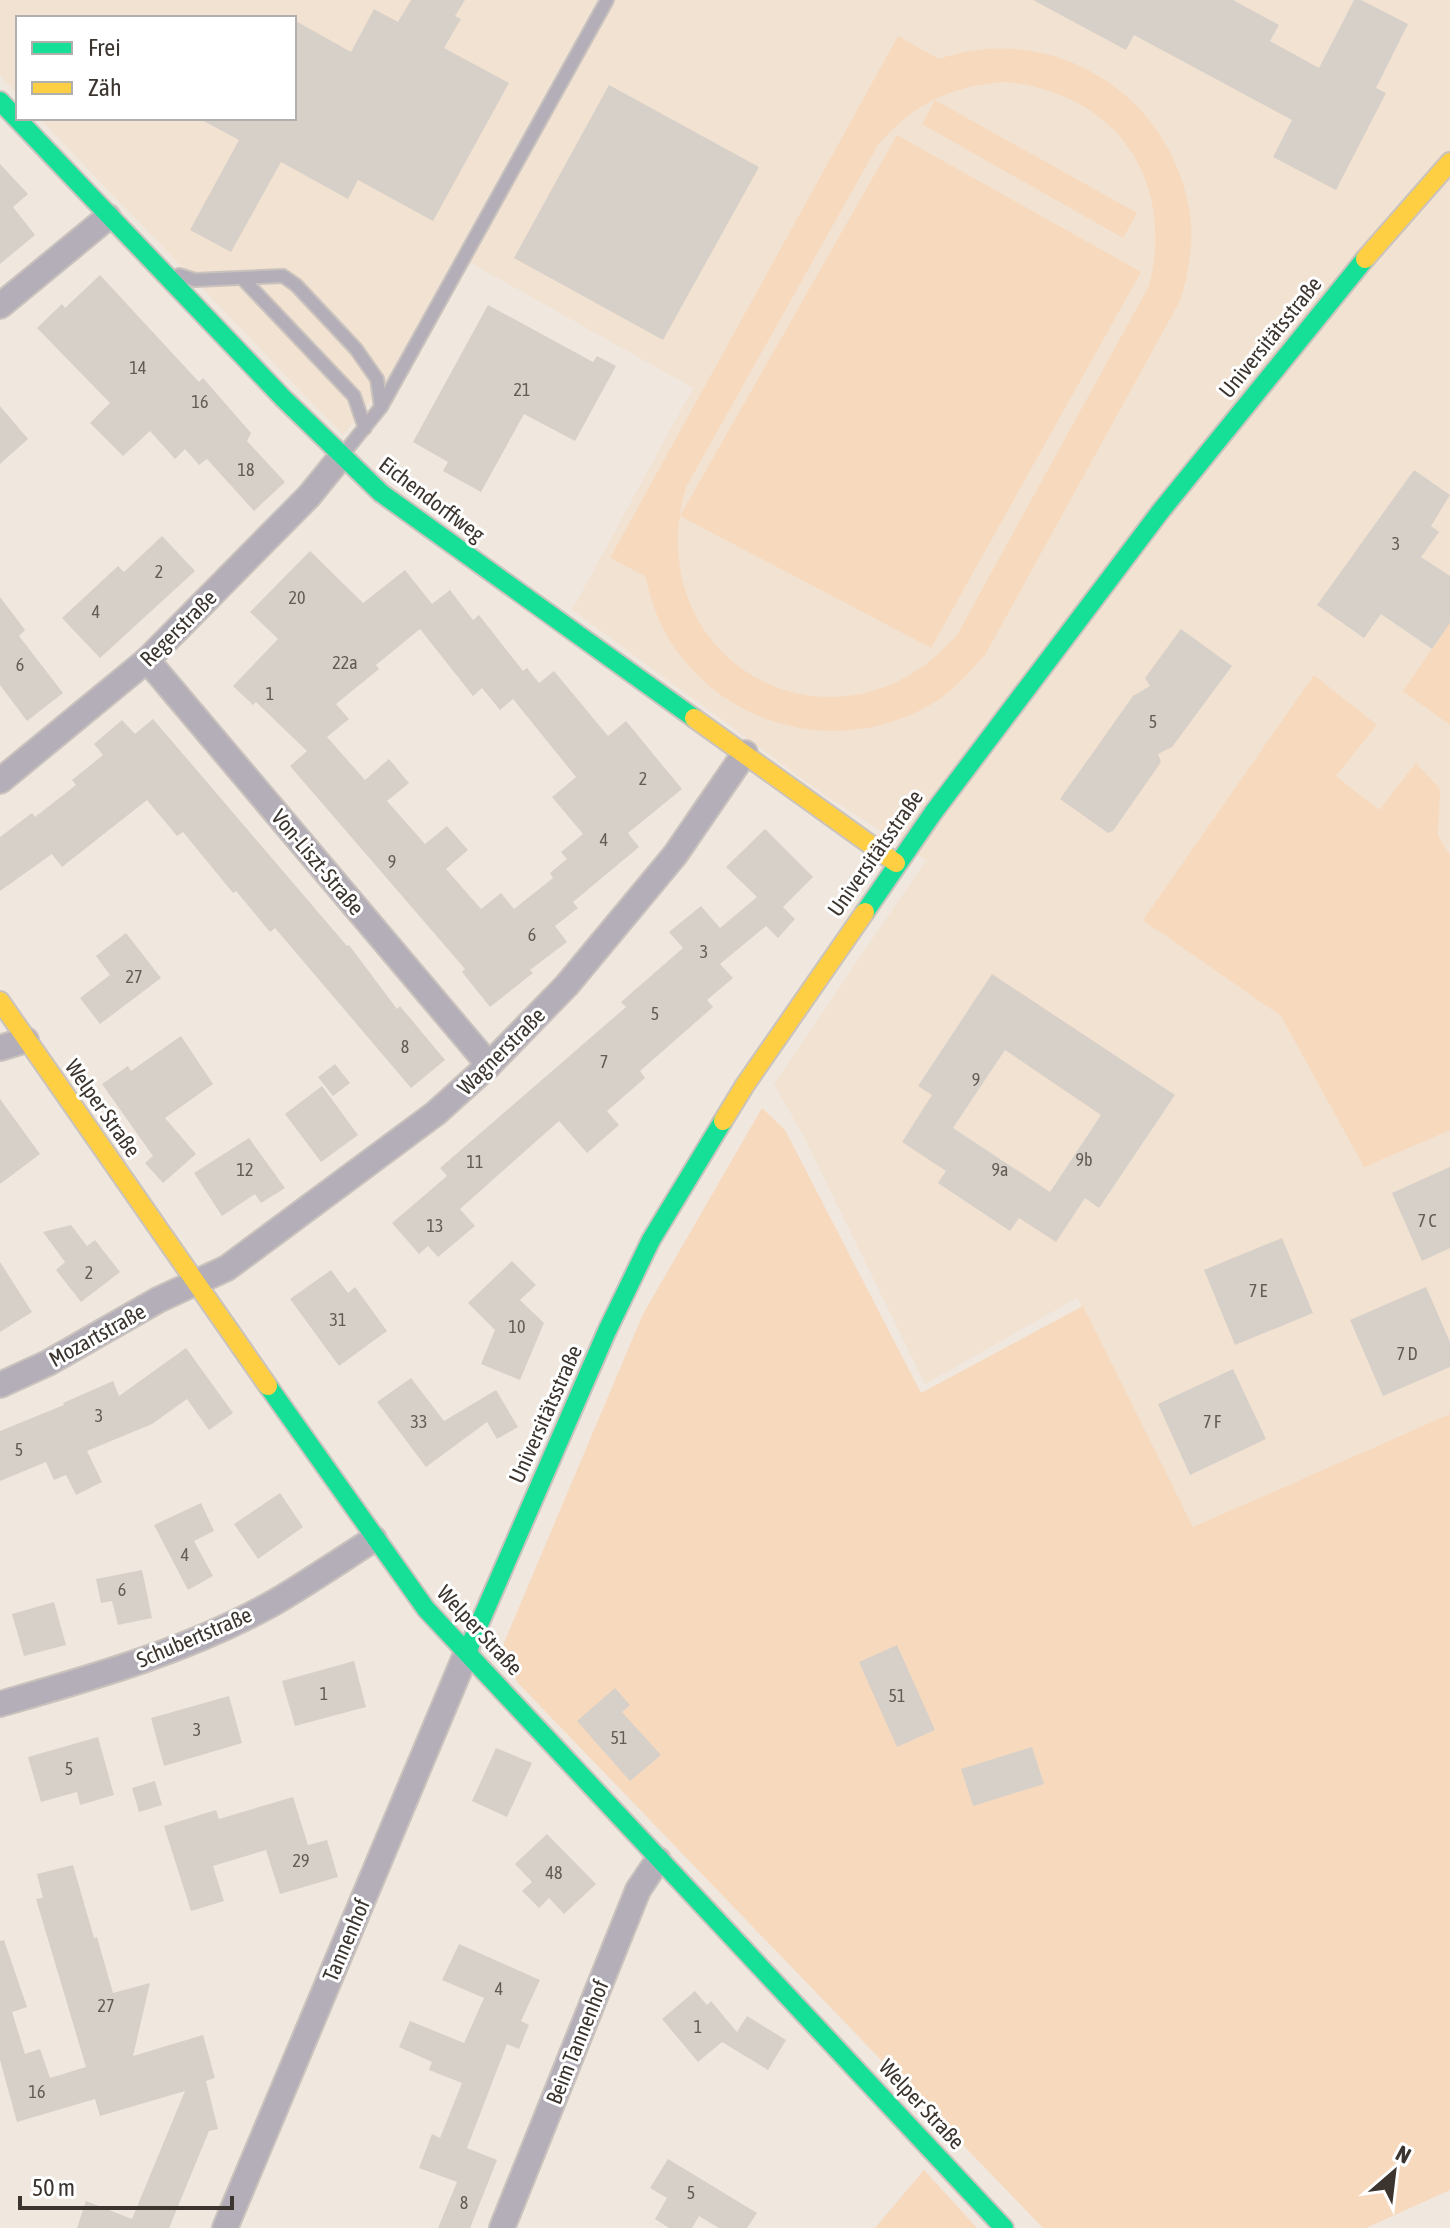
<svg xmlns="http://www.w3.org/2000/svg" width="1450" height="2228" font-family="'Asap Condensed',sans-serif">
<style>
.built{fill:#f2e2d2}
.green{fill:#f7d9bd;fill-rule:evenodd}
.building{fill:#d7d0c9;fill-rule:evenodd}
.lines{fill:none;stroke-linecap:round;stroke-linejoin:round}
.lane-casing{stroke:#cac3bd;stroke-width:16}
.street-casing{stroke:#cac3bd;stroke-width:28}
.fast-casing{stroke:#cac3bd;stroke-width:22}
.slow-casing{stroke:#cac3bd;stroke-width:22}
.lane{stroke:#b4aeb9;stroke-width:12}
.street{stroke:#b4aeb9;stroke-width:24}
.fast{stroke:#16e098;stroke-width:18}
.slow{stroke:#ffcf43;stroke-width:18}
.labels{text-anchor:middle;stroke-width:6;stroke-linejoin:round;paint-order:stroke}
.number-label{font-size:18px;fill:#635c56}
.street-label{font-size:22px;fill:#3c352f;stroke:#fff}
</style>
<rect width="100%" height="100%" fill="#f0e7df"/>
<!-- built -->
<g class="built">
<polygon points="0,0 597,0 383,386 343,435 39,118 294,118 294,18 18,18 18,95 0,75"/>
<polygon points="607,0 1450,0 1450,1414 1193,1527 1077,1298 925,1384 805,1139 774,1084 926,860 826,796 572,610 693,388 464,259"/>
</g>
<!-- green -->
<g class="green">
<path d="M898 36 939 59C1050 20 1169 93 1189 208 1195 239 1189 269 1181 299L985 655C971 670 958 686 941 698 856 755 741 736 679 654 661 631 652 604 645 576L610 558ZM1006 82C1116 93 1176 179 1149 286L957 635C837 773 635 662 686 487L878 145C913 104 952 85 1006 82Z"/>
<polygon points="935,100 1137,213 1123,238 922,124"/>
<polygon points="897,135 1141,272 931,648 680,516"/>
<polygon points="1450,623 1450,725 1403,691"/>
<polygon points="1314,675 1377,725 1336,776 1379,810 1416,763 1440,789 1438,836 1450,855 1450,1130 1364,1167 1281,1016 1143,920"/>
<polygon points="762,1108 785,1130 921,1393 1083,1306 1193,1527 1450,1414 1450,2190 1366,2228 1043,2228 517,1682 503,1645 643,1314"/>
<polygon points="924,2170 977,2228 875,2228"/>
</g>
<!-- building -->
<g class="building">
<polygon points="411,0 465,0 455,16 461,19 444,48 509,83 433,221 358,180 348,199 281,162 231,252 190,230 239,140 198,118 294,118 294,20 351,52 374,9 398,22"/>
<polygon points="1033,0 1233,0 1279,25 1270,41 1319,68 1354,0 1361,0 1408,24 1376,88 1386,93 1336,190 1273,157 1292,120 1134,35 1126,50"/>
<polygon points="609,85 759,167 663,340 514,258"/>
<polygon points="0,164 28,194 13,207 35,235 0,264"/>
<polygon points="100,275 199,382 203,378 251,433 247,441 285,482 254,511 207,459 199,465 185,449 175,459 150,431 123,456 90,423 110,403 37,328 62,304 65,308"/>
<polygon points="488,305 593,362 597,356 616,366 575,441 524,414 481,492 443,471 448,462 413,442"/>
<polygon points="0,406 28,439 0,464"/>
<polygon points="1414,470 1450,495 1431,526 1439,532 1421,557 1450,576 1450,623 1432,649 1381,614 1364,638 1317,605"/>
<polygon points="162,536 195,571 100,658 62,618 118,566 124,572"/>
<path d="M310 551 363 603 405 570 432 604 450 590 473 620 479 615 523 671 527 668 539 683 554 671 608 736 626 721 682 789 628 833 639 847 573 902 578 908 555 926 567 942 530 970 533 973 490 1007 462 972 465 969 290 766 307 751 256 702 253 705 233 686 278 639 250 612ZM420 629 473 696 482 688 500 710 513 699 576 777 552 797 583 834 561 852 567 859 550 873 553 878 514 909 501 893 481 909 446 869 468 850 447 826 425 844 387 801 409 783 389 759 365 780 327 737 349 719 336 704 379 669 376 665Z"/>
<polygon points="0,597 25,630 19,636 63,693 27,721 0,685"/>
<polygon points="1181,629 1232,666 1172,747 1158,754 1161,762 1113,831 1108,833 1060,799 1133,696 1150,686 1145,678"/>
<polygon points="153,719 347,946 349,945 397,1009 400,1006 445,1060 411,1088 275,928 270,932 236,891 233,893 183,832 177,836 147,800 62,867 52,854 0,891 0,837 32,813 35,817 76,785 72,780 103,755 94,744 122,720 135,734"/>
<polygon points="765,829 813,877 783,907 795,919 778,938 766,926 720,964 733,978 707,1000 713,1007 640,1071 645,1078 607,1111 619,1125 587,1153 559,1121 460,1209 475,1226 438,1257 428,1246 419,1254 392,1223 447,1176 440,1168 626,1007 621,1002 683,948 669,932 701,906 720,928 757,897 726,867"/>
<polygon points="126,933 161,978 100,1024 80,998 110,975 96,956"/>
<path d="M992 974 1175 1095 1099 1208 1085 1198 1056 1242 1019 1218 1010 1231 938 1183 946 1171 902 1142 932 1095 918 1086ZM1005 1050 1101 1115 1050 1192 953 1128Z"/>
<polygon points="181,1036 213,1084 165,1118 196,1154 163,1183 145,1163 153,1156 102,1084 128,1066 131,1071"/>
<polygon points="335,1064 350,1083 333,1096 318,1077"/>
<polygon points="322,1086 358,1135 321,1162 285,1114"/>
<polygon points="0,1099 40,1154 0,1184"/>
<polygon points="249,1138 285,1188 261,1203 255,1194 222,1216 194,1173"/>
<polygon points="1450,1167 1450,1248 1422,1261 1392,1193"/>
<polygon points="71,1225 87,1246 95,1240 120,1272 81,1302 56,1270 65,1262 43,1232"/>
<polygon points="1282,1238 1313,1313 1235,1345 1204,1270"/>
<polygon points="512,1261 536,1285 520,1300 544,1323 520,1380 481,1364 495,1330 468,1303"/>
<polygon points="0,1262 32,1312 0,1332"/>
<polygon points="331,1270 348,1293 355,1287 387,1331 339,1366 290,1299"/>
<polygon points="1426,1287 1450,1342 1450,1367 1383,1396 1350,1320"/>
<polygon points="186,1348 233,1413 209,1430 187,1399 152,1424 87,1451 102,1482 76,1495 66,1475 54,1480 46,1462 0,1481 0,1431 64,1405 63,1403 113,1381 119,1396"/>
<polygon points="1233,1369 1266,1439 1190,1475 1158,1404"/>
<polygon points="411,1378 444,1421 496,1390 518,1427 497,1439 487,1422 426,1467 377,1402"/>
<polygon points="280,1493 303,1527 258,1559 234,1524"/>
<polygon points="201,1503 214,1531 194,1541 213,1576 188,1590 154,1525"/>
<polygon points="142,1570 152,1618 118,1625 112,1601 101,1603 96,1579"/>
<polygon points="54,1602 66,1645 24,1656 12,1614"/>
<polygon points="897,1645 935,1730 897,1747 859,1662"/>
<polygon points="354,1661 366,1707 295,1726 282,1681"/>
<polygon points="615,1688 630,1705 622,1712 661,1755 630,1781 577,1721"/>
<polygon points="229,1696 242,1743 164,1766 151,1718"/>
<polygon points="98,1737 114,1795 80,1805 77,1792 41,1802 28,1757"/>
<polygon points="1032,1747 1044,1784 973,1806 961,1769"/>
<polygon points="496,1748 532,1763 507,1817 472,1801"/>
<polygon points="155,1781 162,1805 139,1812 132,1788"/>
<polygon points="293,1797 308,1845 327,1840 338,1877 280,1894 266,1850 213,1866 224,1901 191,1911 164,1826 216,1810 219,1819"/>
<polygon points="547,1834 596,1884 564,1914 549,1898 539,1908 522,1891 532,1882 515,1864"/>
<polygon points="73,1865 94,1938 97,1937 113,1993 150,1983 133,2056 203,2035 215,2078 206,2081 218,2129 209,2131 169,2228 77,2228 86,2201 132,2219 185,2091 100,2116 95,2099 17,2122 0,2060 0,1941 4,1940 27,2007 12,2012 25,2054 40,2049 50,2078 86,2067 36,1899 43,1898 37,1874"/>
<polygon points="459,1944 540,1980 521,2021 529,2025 519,2049 507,2044 467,2148 497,2160 470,2228 438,2228 457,2182 419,2168 432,2134 440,2138 462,2083 429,2070 432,2062 399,2047 410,2021 464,2043 484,1998 442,1980"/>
<polygon points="695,1991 707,2005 711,2001 737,2032 747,2016 786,2040 768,2070 722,2042 698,2062 662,2019"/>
<polygon points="668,2159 757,2213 747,2228 719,2228 699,2216 692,2228 669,2228 655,2219 667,2198 650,2188"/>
</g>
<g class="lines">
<!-- lane casing -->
<g class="lane-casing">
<g id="lane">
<polyline points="179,275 195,280 283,276 296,285 356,349 377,379 381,407"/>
<polyline points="242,278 354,396 365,428"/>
<polyline points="344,453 381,407 607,0"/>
</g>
</g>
<!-- street casing -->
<g class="street-casing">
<g id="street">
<polyline points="0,306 108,217"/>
<polyline points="147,660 489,1065"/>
<polyline points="0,781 147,660 309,496 340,458"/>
<polyline points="0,1048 26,1040"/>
<polyline points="0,1385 48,1363 158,1300 227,1268 436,1113 489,1065 567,985 675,855 745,753"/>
<path d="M0 1704C94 1677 190 1650 275 1602 309 1582 341 1560 374 1539"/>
<polyline points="225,2228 467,1652"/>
<polyline points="502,2228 638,1890 658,1860"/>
</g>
</g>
<!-- fast casing -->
<g class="fast-casing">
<g id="fast">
<polyline points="0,101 283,398 381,493 694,718"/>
<polyline points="865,912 933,813 1160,512 1365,259"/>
<polyline points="268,1386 426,1609 1004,2228"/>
<polyline points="467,1652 607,1331 651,1240 723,1121"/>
</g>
</g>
<!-- slow casing -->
<g class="slow-casing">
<g id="slow">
<polyline points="1365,259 1450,162"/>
<polyline points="694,718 896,863"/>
<polyline points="0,1001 268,1386"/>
<polyline points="723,1121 745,1085 865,912"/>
</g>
</g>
<!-- lane -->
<use href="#lane" class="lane"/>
<!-- street -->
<use href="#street" class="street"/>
<!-- fast -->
<use href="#fast" class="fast"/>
<!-- slow -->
<use href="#slow" class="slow"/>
</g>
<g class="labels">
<!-- number labels -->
<g class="number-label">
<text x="138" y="374">14</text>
<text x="522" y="396">21</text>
<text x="200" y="408">16</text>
<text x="246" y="476">18</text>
<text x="1396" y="550">3</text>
<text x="159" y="578">2</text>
<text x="297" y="604">20</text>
<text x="96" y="618">4</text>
<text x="345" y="669">22a</text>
<text x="20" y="671">6</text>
<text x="270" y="700">1</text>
<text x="1153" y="728">5</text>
<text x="643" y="785">2</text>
<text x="604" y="846">4</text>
<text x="392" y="868">9</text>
<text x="532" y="941">6</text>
<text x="704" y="958">3</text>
<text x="134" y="983">27</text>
<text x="655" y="1020">5</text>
<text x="405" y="1053">8</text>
<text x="604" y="1068">7</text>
<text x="976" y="1086">9</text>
<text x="1084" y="1166">9b</text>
<text x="475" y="1168">11</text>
<text x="245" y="1176">12</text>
<text x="1000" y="1176">9a</text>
<text x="1427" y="1227">7 C</text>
<text x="435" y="1232">13</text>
<text x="89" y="1279">2</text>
<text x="1258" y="1297">7 E</text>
<text x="338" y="1326">31</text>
<text x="517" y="1333">10</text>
<text x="1407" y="1360">7 D</text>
<text x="99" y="1422">3</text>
<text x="419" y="1428">33</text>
<text x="1212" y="1428">7 F</text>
<text x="19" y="1456">5</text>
<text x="185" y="1561">4</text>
<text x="122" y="1596">6</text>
<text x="324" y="1700">1</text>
<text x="897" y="1702">51</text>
<text x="197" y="1736">3</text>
<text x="619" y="1744">51</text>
<text x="69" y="1775">5</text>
<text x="301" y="1867">29</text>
<text x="554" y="1879">48</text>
<text x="499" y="1995">4</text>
<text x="106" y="2012">27</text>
<text x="698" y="2033">1</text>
<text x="37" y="2098">16</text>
<text x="691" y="2199">5</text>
<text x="464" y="2209">8</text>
</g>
<!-- street labels -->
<g class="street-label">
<text transform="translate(1270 337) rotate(-51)" y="8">Universitätsstraße</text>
<text transform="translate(432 499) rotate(37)" y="8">Eichendorffweg</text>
<text transform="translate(178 628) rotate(-45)" y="8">Regerstraße</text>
<text transform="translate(875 853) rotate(-55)" y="8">Universitätsstraße</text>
<text transform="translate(318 862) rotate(50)" y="8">Von-Liszt-Straße</text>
<text transform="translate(501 1051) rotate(-45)" y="8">Wagnerstraße</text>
<text transform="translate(103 1108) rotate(55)" y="8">Welper Straße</text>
<text transform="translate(97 1335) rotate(-29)" y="8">Mozartstraße</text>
<text transform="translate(545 1414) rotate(-66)" y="8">Universitätsstraße</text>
<text transform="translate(480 1630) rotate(47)" y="8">Welper Straße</text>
<text transform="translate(194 1637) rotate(-23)" y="8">Schubertstraße</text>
<text transform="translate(346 1940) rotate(-67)" y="8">Tannenhof</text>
<text transform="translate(577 2042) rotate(-68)" y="8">Beim Tannenhof</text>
<text transform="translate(922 2104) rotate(47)" y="8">Welper Straße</text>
</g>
</g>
<!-- legend -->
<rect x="16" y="16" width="280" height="104" fill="#ffffff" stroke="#b1aeac" stroke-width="2"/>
<rect x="32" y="42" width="40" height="12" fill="#16e098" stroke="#b1aeac" stroke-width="2"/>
<text x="88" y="56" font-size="24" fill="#3c352f">Frei</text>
<rect x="32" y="82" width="40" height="12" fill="#ffcf43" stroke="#b1aeac" stroke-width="2"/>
<text x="88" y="96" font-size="24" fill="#3c352f">Zäh</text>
<!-- north arrow -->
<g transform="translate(1394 2172) rotate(28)" stroke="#ffffff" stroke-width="6" paint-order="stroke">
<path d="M0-6L14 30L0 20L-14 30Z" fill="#3c352f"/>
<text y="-12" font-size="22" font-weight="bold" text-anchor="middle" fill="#3c352f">N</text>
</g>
<!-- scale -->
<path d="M20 2196v12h212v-12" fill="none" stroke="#3c352f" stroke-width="4"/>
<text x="32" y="2196" font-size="24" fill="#3c352f" stroke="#ffffff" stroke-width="6" paint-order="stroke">50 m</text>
</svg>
